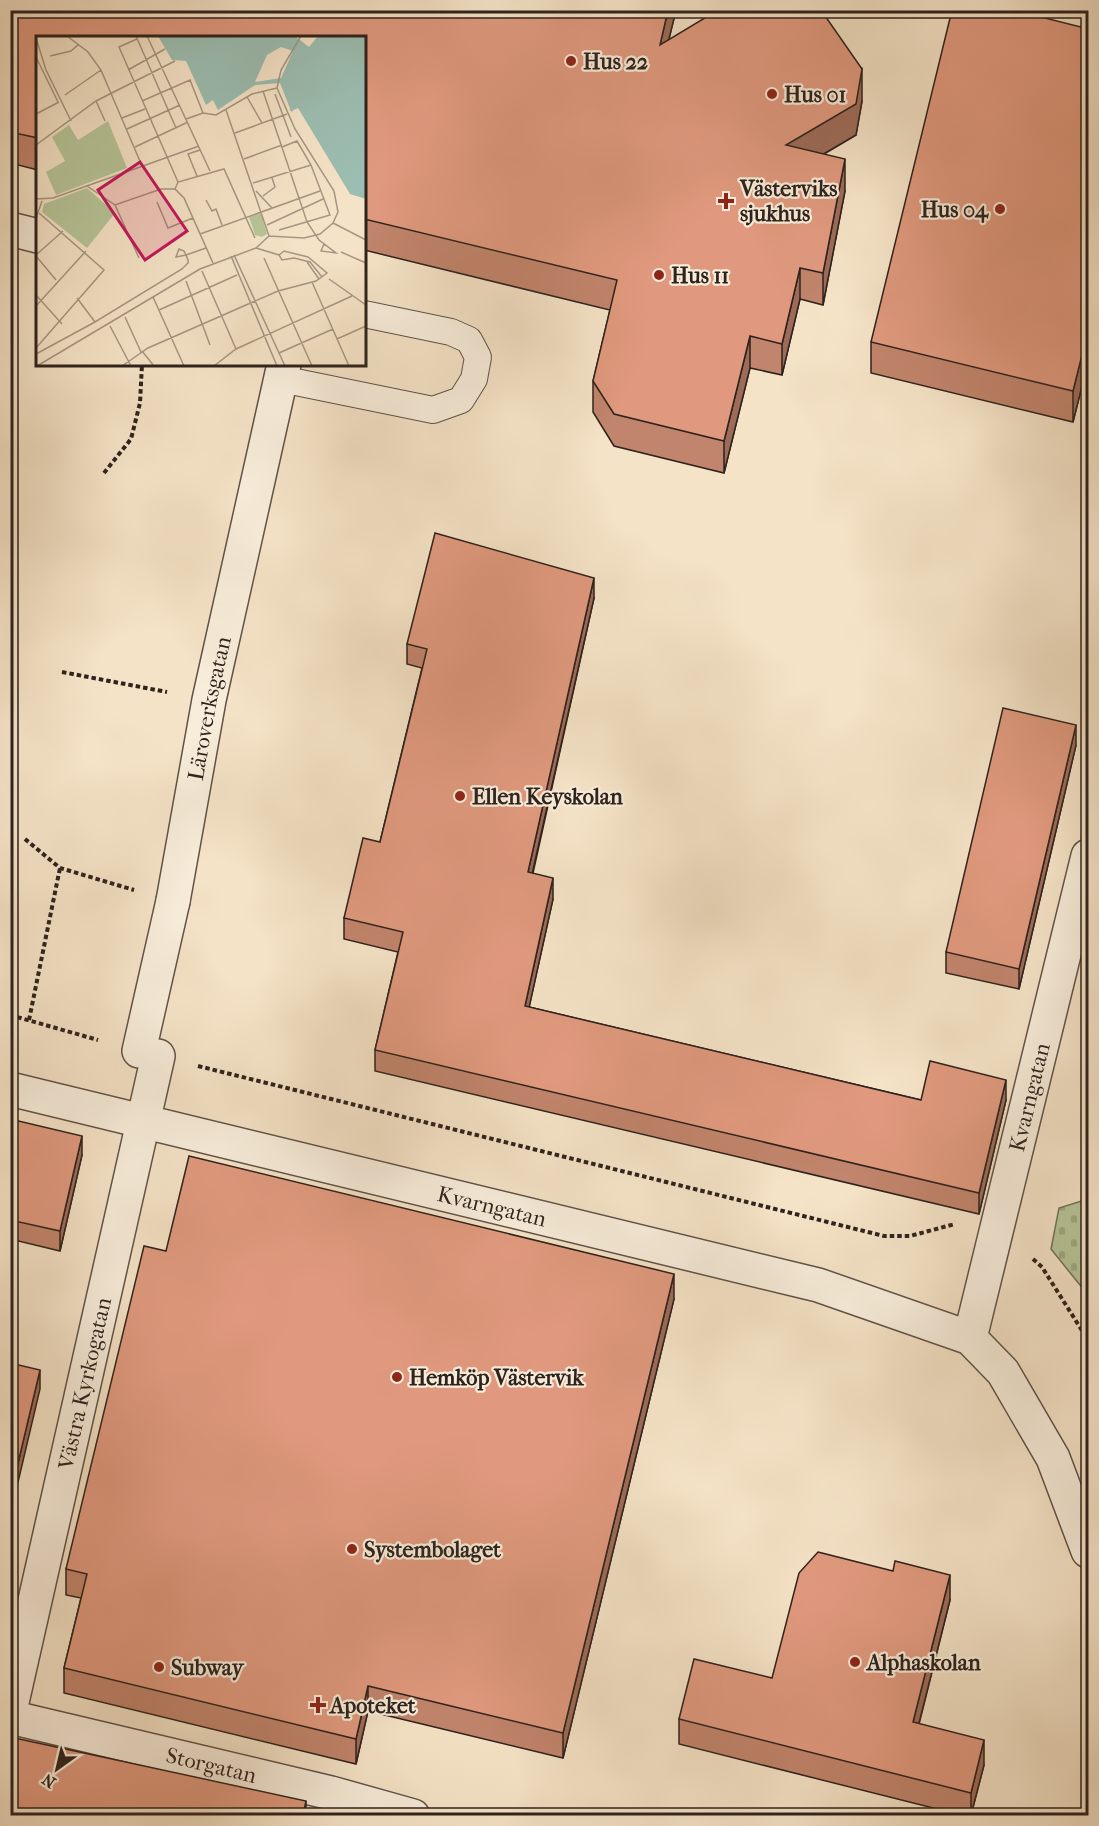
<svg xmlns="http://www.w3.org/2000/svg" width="1099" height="1826" font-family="'IM FELL French Canon',serif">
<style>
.cemetery{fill:url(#cemetery-stones);stroke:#72745b;stroke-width:1.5}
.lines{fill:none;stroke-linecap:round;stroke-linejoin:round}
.service-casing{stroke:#605248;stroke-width:28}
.pedestrian-casing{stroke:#605248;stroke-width:36}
.minor-casing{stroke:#605248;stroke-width:36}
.tertiary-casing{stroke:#605248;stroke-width:36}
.path{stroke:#2e221d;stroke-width:4;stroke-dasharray:4.5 3;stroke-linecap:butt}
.service{stroke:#f8eddb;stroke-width:26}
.pedestrian{stroke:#f8eddb;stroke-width:33}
.minor{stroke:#f8eddb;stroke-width:33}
.tertiary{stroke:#f8eddb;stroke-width:33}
.wall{fill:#c1846c;stroke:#2e221d;stroke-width:1.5}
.shaded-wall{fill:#9d6b58;stroke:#2e221d;stroke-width:1.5}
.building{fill:#e0997e;stroke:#2e221d;stroke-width:1.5}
.poi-dot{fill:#8f2418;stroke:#f8eddb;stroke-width:2}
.labels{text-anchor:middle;stroke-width:4.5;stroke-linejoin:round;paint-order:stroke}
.poi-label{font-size:22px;font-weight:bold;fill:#2e221d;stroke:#f8eddb;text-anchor:start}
.street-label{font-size:22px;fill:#2e221d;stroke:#f8eddb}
.inset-river{fill:none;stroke:#9cbeb2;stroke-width:3}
.inset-road{fill:none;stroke:#a59683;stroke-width:1.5}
.view{fill:#c2185b;fill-opacity:0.15;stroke:#c2185b;stroke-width:3}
.inset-edge{fill:none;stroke:#2e221d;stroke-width:3}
</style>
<defs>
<pattern id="cemetery-stones" width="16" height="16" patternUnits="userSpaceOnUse" patternTransform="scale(1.5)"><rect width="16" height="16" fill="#b7c599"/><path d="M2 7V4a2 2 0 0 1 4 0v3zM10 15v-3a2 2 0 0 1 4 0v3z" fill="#9ea983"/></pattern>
</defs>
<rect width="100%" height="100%" fill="#f5e3c7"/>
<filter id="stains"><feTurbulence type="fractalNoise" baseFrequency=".00333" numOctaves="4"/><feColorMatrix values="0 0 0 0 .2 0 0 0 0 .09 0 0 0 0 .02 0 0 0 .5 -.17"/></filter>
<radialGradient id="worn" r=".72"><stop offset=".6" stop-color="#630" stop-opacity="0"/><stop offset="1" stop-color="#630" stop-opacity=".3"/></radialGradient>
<!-- cemetery -->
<polygon class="cemetery" points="1088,1199 1088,1295 1051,1249 1059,1208"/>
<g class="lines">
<!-- service casing -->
<g class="service-casing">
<polyline id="service" points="281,379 433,410 461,400 474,379 478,357 469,340 451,332 364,314"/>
</g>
<!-- pedestrian casing -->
<g class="pedestrian-casing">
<g id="pedestrian">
<polyline points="139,1051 173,901"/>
<path id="s1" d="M10 1711 158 1056"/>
</g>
</g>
<!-- minor casing -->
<g class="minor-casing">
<g id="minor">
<polyline points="10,229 38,236"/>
<path id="s2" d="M173 901 209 700 284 364"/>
<path id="s3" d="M970 1338 1088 856"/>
<path id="s4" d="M10 1717 331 1793 413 1816"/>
</g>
</g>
<!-- tertiary casing -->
<g class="tertiary-casing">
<g id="tertiary">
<path id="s5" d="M10 1089 818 1285 970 1338 1003 1372 1053 1458 1088 1551"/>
</g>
</g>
<!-- path -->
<g class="path">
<polyline points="104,473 131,439 140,403 142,364"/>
<polyline points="62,672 167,692"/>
<polyline points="25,839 60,868 134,890"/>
<polyline points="10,1015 98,1040"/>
<polyline points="29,1020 60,868"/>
<polyline points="198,1066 884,1236 910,1236 955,1224"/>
<polyline points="1033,1259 1042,1267 1088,1340"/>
</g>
<!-- service -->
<use href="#service" class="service"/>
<!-- pedestrian -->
<use href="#pedestrian" class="pedestrian"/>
<!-- minor -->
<use href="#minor" class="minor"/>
<!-- tertiary -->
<use href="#tertiary" class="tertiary"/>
</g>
<!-- wall -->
<g class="wall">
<polygon points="10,10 676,10 669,39 862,101 856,135 824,154 845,191 823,305 800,299 782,375 750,368 724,473 614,446 593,412 593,381 610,310 364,250 364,38 38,38 38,170 10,163"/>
<polygon points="1089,29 1089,358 1073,422 871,373 871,342"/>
<polygon points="594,598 533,873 553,899 529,1007 921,1100 1006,1100 979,1214 375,1071 375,1050 398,952 344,939 344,918 380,842 422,668 407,664 407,644"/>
<polygon points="1076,745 1019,989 946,973 946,952"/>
<polygon points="10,1119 82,1155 60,1251 10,1239"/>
<polygon points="166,1251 674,1299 563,1758 368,1711 356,1764 64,1693 64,1668 81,1598 66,1595 66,1569"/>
<polygon points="950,1600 919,1724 984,1765 971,1815 961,1815 679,1744 679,1719"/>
</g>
<!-- shaded-wall -->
<g class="shaded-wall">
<polygon points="668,10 676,10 660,76 660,45"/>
<polygon points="862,69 862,101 856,135 786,176 786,145"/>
<polygon points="845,159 845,191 823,305 823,273"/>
<polygon points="800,268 800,299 782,375 782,344"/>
<polygon points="1089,327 1089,358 1073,422 1073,391"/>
<polygon points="750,336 750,368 724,473 724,441"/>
<polygon points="594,578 594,598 528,892 528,872"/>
<polygon points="1076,725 1076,745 1019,989 1019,969"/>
<polygon points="553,878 553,899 525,1026 525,1006"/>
<polygon points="1006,1080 1006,1100 979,1214 979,1193"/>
<polygon points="82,1136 82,1155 60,1251 60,1231"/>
<polygon points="674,1274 674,1299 563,1758 563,1733"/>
<polygon points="40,1370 40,1389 10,1516 10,1497"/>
<polygon points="950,1575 950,1600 913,1747 913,1722"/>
<polygon points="368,1686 368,1711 356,1764 356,1739"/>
<polygon points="984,1740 984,1765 971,1815 971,1793"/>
<polygon points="306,1801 306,1815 303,1815"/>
</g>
<!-- building -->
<g class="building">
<polygon points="10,10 668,10 660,45 718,10 821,10 862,69 856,104 786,145 845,159 823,273 800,268 782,344 750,336 724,441 614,414 593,381 617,280 364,219 364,38 38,38 38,138 10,132"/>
<polygon points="952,10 1013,10 1089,29 1089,327 1073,391 871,342"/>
<polygon points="435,533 594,578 528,872 553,878 525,1006 921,1100 930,1061 1006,1080 979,1193 375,1050 403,932 344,918 363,838 380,842 427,649 407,644"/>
<polygon points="1003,708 1076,725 1019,969 946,952"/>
<polygon points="10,1119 82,1136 60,1231 10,1220"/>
<polygon points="189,1156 674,1274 563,1733 368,1686 356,1739 64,1668 87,1574 66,1569 144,1246 166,1251"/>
<polygon points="10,1363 40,1370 10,1497"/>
<polygon points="818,1552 893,1571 895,1561 950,1575 913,1722 984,1740 971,1793 679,1719 694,1659 772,1678 799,1573"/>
<polygon points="10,1737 306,1801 303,1815 10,1815"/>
</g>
<!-- markers -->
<g class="poi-dot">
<circle cx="571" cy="61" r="6"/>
<circle cx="772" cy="94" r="6"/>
<path d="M723 192h6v6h6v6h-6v6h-6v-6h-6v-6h6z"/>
<circle cx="1000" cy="209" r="6"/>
<circle cx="659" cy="275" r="6"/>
<circle cx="460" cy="796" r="6"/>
<circle cx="397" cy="1377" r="6"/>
<circle cx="352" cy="1549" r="6"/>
<circle cx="855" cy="1662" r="6"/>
<circle cx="159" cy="1667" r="6"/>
<path d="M315 1696h6v6h6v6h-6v6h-6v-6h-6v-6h6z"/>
</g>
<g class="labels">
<!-- poi labels -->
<g class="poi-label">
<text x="583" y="69">Hus 22</text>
<text x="784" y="102">Hus 01</text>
<text x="740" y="196">Västerviks<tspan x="740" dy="25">sjukhus</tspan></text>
<text x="988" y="217" text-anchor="end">Hus 04</text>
<text x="671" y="283">Hus 11</text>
<text x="472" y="804">Ellen Keyskolan</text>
<text x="409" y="1385">Hemköp Västervik</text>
<text x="364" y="1557">Systembolaget</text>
<text x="867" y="1670">Alphaskolan</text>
<text x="171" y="1675">Subway</text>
<text x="330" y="1713">Apoteket</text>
</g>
<!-- street labels -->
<g class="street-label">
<text dy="8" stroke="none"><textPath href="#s2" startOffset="196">Läroverksgatan</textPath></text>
<text dy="8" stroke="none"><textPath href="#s3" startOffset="248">Kvarngatan</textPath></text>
<text dy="8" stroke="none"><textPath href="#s5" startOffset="496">Kvarngatan</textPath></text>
<text dy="8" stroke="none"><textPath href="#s1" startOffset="336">Västra Kyrkogatan</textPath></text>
<text dy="8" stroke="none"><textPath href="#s4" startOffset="207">Storgatan</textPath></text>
</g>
</g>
<!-- overview -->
<g transform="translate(36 36)">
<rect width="330" height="330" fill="#f5e3c7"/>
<path d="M51 152 79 177 51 212 6 176 8 168Z" fill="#b7c599"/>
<path d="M72 85 91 132 20 159 10 136 29 125 16 101 33 89 42 104ZM225 177 231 198 226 201 219 199 213 181Z" fill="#b7c599"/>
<path d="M122 0H259L273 11 282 0H330V163L314 158 262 72 255 75 244 47 219 49 182 74 177 64 170 69 150 25 136 24ZM245 11 257 15 245 42 219 46 231 19Z" fill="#9cbeb2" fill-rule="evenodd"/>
<path class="inset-river" d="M255 75 264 60 330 62"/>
<path class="inset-road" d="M31 0 52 16 65 34 106 130M100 0 140 92M111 0 174 135M0 2 10 34 35 85M101 3 83 11 142 146M14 20 35 15 43 8M0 21 22 66M92 34 129 13M227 55 271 186 283 204 300 217 285 215 288 208M239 58 255 101M29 59 65 34M211 61 226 87M60 65 69 85M106 65 154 44 167 77M190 74 233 200M167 77 180 79 216 58 241 52M0 78 23 66M86 82 109 73M150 83 167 77M91 93 144 69M199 97 251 78M0 109 60 65 139 25M99 111 152 86M208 123 246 109M161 140 152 118 164 114M217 147 275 129M51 150 79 169 125 153H139L148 162 177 227M139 153 142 146 188 133 219 202M220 155 236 172M227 160 239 151 236 142M0 163 17 162 163 110M170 164 176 175 180 173 186 189M121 166 132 192 157 182M79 169 103 222M0 182 6 165M297 187 330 204M231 189 287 163M243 194 294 179 275 129 261 105 246 111M164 198 284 155M220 212 233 200 268 202 284 198 297 187 302 176 298 155 259 93 241 52 245 34 265 0M220 212 243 219 246 224 258 222 274 226 286 241M305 216 330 227M0 219 27 195M198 219 249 330M0 220 20 244M195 220 241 330M228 222 276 330M271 226 283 243M166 235 200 313M293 243 330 269M150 245 174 309M276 246 313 330M0 259 26 288M117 261 148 330M41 262 59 286 146 233 152 227V224L150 219 148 215 143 213 140 221 150 219 170 212M0 270 50 215M123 274 201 239M89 281 105 316M74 290 95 330M301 303 330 290M0 312 68 234 3 177M106 315 118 330M243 317 297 293M0 318 59 286M1 330 164 233 220 212M86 330 112 312 242 255 280 245 291 237 272 221 248 215 243 219M178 330 200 313 316 260"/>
<path class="view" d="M104 126 151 195 109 224 62 154Z"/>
<rect width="330" height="330" class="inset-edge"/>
</g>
<!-- margin -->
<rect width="1099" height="1826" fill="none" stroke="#f5e3c7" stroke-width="36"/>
<rect x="12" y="12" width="1075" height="1802" fill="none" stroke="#2e221d" stroke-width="3"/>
<rect x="18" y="18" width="1063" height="1790" fill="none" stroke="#2e221d" stroke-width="1.5"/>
<!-- north arrow -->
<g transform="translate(57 1769) rotate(214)" stroke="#f8eddb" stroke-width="4.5" paint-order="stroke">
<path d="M0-4.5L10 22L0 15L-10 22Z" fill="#2e221d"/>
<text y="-9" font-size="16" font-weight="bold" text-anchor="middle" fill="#2e221d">N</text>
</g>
<rect width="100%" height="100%" filter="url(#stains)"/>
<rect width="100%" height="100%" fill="url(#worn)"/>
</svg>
